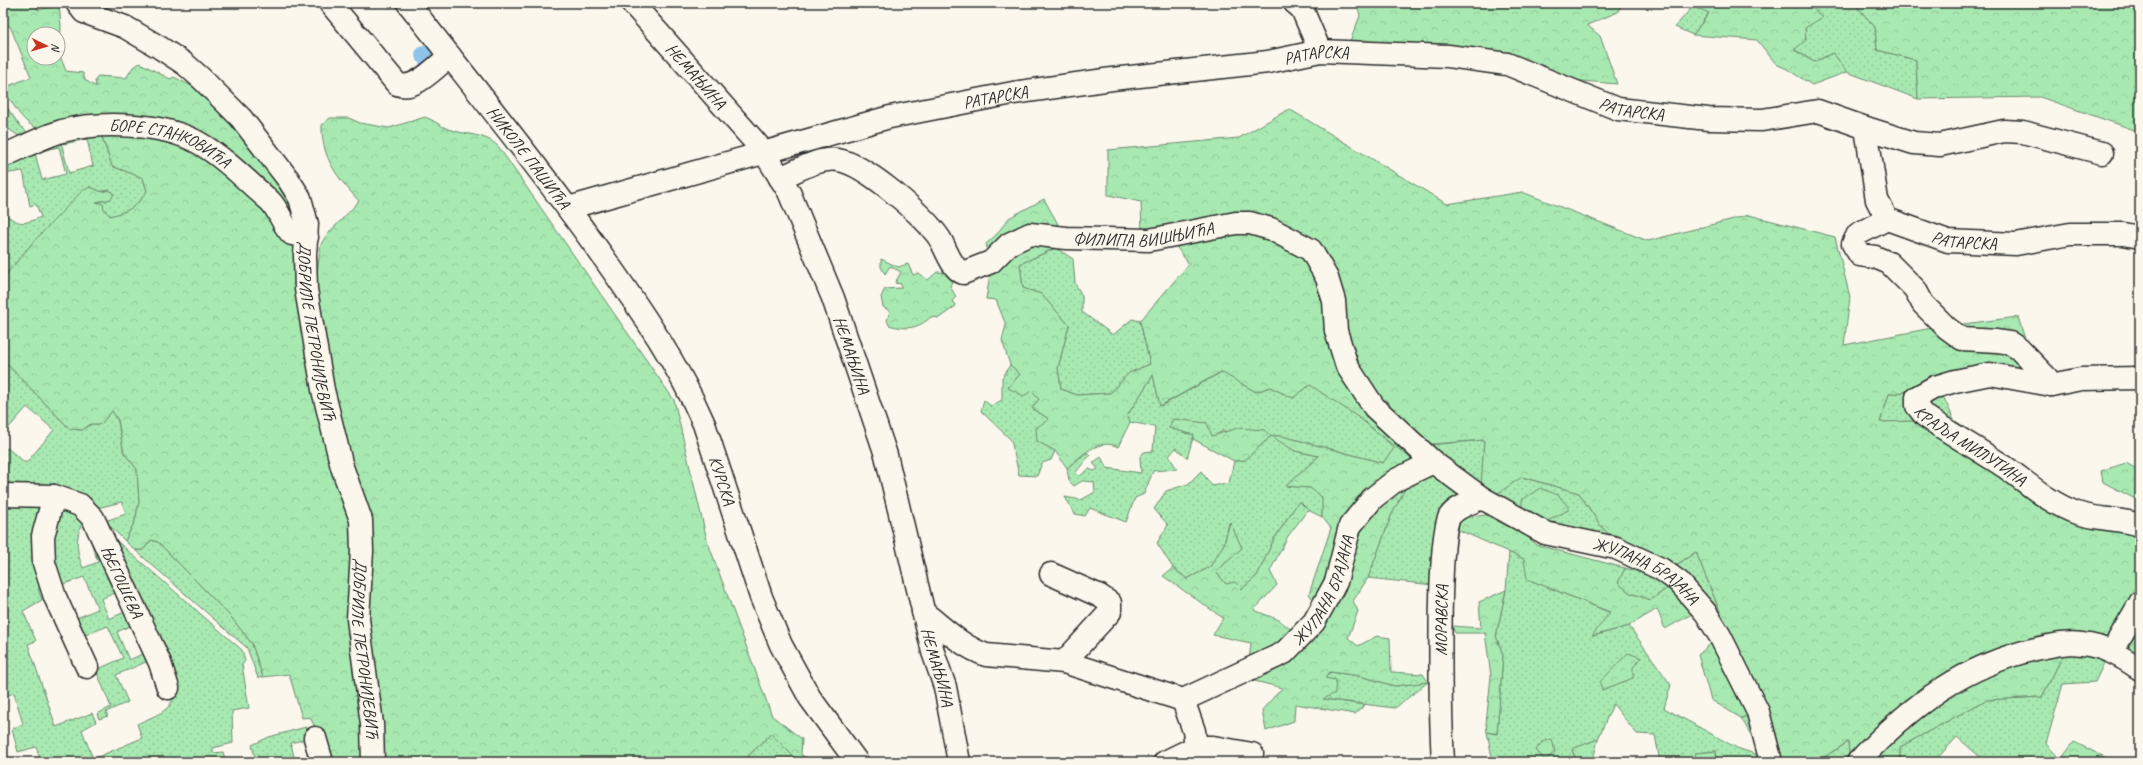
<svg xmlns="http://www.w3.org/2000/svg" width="2143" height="765" font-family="Caveat,sans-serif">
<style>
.grass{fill:url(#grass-dots);stroke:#6a8a6e}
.forest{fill:url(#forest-crowns);stroke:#6a8a6e;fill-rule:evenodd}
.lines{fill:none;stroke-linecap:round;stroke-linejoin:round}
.canal{stroke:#8fc4ec;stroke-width:18}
.minor-casing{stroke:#2b2b2b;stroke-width:25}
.major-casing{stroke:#2b2b2b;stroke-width:25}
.minor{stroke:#fbf7ec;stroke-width:22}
.major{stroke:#fbf7ec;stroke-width:22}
.labels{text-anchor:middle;stroke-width:4;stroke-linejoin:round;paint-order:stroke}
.street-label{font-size:17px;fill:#2b2b2b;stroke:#fbf7ec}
</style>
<defs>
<pattern id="grass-dots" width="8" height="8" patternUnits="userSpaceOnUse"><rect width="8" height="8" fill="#a8e9b2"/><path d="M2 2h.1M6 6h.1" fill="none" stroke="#91c899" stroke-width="1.8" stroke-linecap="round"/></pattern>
<pattern id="forest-crowns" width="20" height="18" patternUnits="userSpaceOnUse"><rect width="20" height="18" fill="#a8e9b2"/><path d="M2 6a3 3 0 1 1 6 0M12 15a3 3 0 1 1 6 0" fill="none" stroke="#91c899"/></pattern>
</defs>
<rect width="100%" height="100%" fill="#fbf7ec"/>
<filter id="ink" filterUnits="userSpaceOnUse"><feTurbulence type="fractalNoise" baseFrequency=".025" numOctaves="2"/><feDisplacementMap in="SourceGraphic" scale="8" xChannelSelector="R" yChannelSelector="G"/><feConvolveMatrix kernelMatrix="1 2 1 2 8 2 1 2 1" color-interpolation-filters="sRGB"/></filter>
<g filter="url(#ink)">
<!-- grass -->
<g class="grass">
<polygon points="1812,3 1854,3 1875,27 1877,50 1916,60 1918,99 1847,72 1833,53 1814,62 1794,49 1806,40 1805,28"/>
<polygon points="1693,6 1709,12 1693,35 1675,27"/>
<polygon points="3,102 18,123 33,139 27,142 3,125"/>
<path d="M100 131 112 166 143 178 147 191C136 208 129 211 110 216L94 203 111 199 112 192 109 190 102 192 90 187 35 240 3 278V213C20 225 22 225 41 217L36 204 30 206 23 171 3 174V163L34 149 42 180 66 174 59 147 39 151 60 138 69 173 93 166 87 139 64 144 63 137Z"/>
<polygon points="1056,248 1073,259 1075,283 1082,296 1082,312 1113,335 1132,319 1140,321 1150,364 1129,373 1110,393 1077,395 1061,389 1058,368 1069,325 1041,294 1023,288 1020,264"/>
<polygon points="3,360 70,429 82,430 91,424 101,424 112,410 118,421 124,453 137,469 139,502 135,521 125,541 105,521 126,514 122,502 97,508 3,488 3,453 7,448 26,463 54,430 27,407 5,432 3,431"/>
<polygon points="1010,365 1020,374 1008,387 1031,391 1039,399 1032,408 1049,419 1037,441 1055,451 1051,460 1042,463 1037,476 1019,475 1011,440 981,411 984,400 991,406 1002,400 1002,378"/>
<polygon points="1222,372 1256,392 1270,387 1293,398 1310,384 1361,419 1395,448 1484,440 1494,496 1521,477 1579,493 1601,526 1619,545 1522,516 1489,502 1440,522 1433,585 1368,578 1391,516 1417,464 1383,463 1282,436 1272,436 1295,451 1319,456 1286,486 1311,488 1323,498 1322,517 1308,510 1299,502 1274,539 1257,576 1242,589 1226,584 1216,572 1242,548 1229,523 1224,544 1210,567 1187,579 1173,568 1157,543 1168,525 1154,509 1166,491 1188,484 1201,471 1212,486 1229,483 1234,461 1245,460 1271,436 1223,431 1212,437 1173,419 1169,428 1194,435 1187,458 1176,448 1169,456 1177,469 1153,471 1144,494 1135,498 1126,522 1090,508 1085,516 1075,514 1065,497 1081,500 1095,492 1094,482 1082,481 1074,486 1069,481 1067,468 1087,452 1090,455 1076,472 1080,476 1089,469 1094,471 1098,469 1093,463 1101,457 1107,468 1141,473 1140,457 1144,452 1153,451 1155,427 1130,422 1127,416 1153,375 1161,406"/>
<polygon points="1939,387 1954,420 1880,422 1889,394"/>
<path d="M3 498H41L39 592 42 600 23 611 36 641 28 644 56 727 92 713 96 722 82 730 93 759 142 738 137 724C155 715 176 711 174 688L102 528 242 650 245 661 242 665 249 708 232 711 233 743 213 748V753L223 752 226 762H41L36 747 18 752 12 729 23 724 14 693 3 697Z"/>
<path d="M66 505 83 521C75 538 76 551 83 568L98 562 90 539 92 537 119 591 101 599 109 619 127 611 134 624 117 632 129 660 149 651 153 659 116 675 128 702 106 712 108 716 99 719 97 714 111 707 96 670 123 658 108 626 80 637 72 620 98 609 84 577 61 585 49 568 54 517Z"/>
<polygon points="151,540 158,542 232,618 252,644 263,677 258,678 247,648 135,550 143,550"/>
<polygon points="1509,552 1524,559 1528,579 1611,613 1593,636 1629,626 1671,685 1664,708 1737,748 1764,757 1741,718 1768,710 1765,762 1717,762 1716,751 1695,753 1694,762 1660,762 1655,735 1637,734 1613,704 1598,739 1572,750 1576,760 1593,760 1593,762 1493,762 1487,732 1497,734 1503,655 1496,636 1506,590"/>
<polygon points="1696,552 1727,629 1673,567"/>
<polygon points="1625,568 1655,577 1669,587 1651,600 1630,593 1618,583"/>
<polygon points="2072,637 2113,644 2095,682 2063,684 2046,744 2061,760 2059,762 1986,762 1957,737 1934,762 1900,762 1900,747 1986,700 2042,697"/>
<polygon points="1330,672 1360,676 1395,686 1428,682 1395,708 1322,699 1324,678"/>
<polygon points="306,727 309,738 291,743 295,762 256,762 252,745 269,737"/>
<polygon points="771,734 799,762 754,762 748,756"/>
<polygon points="1848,742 1850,762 1816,762"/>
</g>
<!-- forest -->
<g class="forest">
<path d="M3 3H36L38 10 59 5 61 25 60 56 66 71 83 73 85 80 96 87 95 81 98 76 126 78 133 67 140 63 170 79 174 77 203 92 282 180 302 228 196 137 39 129C21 123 13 103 3 88L31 77 10 26H3ZM34 34H58V58H34Z"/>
<polygon points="1357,3 1622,3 1618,12 1587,25 1600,36 1617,84 1548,78 1348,46 1360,16"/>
<polygon points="1695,3 1812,3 1810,6 1823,17 1805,28 1806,40 1794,50 1814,62 1833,53 1847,72 1812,85 1787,69 1776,64 1757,40 1693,35 1709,13 1693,6"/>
<polygon points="1854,3 2140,3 2140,132 2040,97 1918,99 1916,60 1877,50 1875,27"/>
<path d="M1289 109 1447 204 1522 192 1648 241 1749 215 1835 237 1850 297 1844 345 1932 328 2018 317 2036 373 1889 394 1880 422 1954 420 2045 482 2075 516 2140 524V652L2136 655 2072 637 2042 697 1986 700 1900 747V762H1850L1848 742 1816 762H1765L1768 710 1741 718 1711 700 1698 655 1727 629 1696 552 1673 567 1619 545 1601 526 1579 493 1522 477 1494 496 1481 487 1484 440 1396 447 1418 464 1391 516 1368 578 1353 601 1358 611 1348 638 1358 646 1377 636 1390 638 1391 672 1423 674 1428 682 1395 686 1360 676 1330 672 1325 678 1336 680 1335 693 1323 699 1365 705 1355 714 1295 704 1294 721 1266 731 1262 710 1282 688 1247 679 1251 643 1213 635 1223 618 1163 576 1173 568 1187 579 1210 567 1224 544 1230 522 1242 548 1216 572 1226 584 1235 582 1242 589 1257 576 1274 539 1299 501 1308 510 1288 536 1270 571 1277 585 1254 610 1279 620 1294 632 1317 605 1309 594 1331 528 1322 517V497L1310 488 1286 486 1319 456 1295 451 1271 436 1245 460 1234 461 1193 439 1194 435 1169 428 1173 419 1207 423 1212 436 1238 428 1264 430 1271 436H1282L1383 463 1395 447 1361 419 1310 385 1293 398 1270 387 1256 392 1221 372 1160 406 1153 375 1127 416 1130 422 1118 447C1099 437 1081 456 1067 468L1055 451 1037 441 1036 428 1049 419 1032 408 1039 399 1031 391 1024 396 1008 388 1020 374 1010 365 1002 340 1006 325 996 300 986 299 991 268 986 244 996 235 1009 218 1044 199 1068 242 1020 264 1023 288 1041 294 1069 325 1058 368 1061 389 1077 395 1110 393 1129 373 1150 364 1140 321 1189 264 1163 229 1142 232 1141 202 1108 195V150L1239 138Z"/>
<path d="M425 117C434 120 440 126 448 129 464 135 485 133 498 146L674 400 707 540 772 716 802 739 801 755 815 762H799L771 734 748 756 754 762H382L348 459 318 315 317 273 321 244 326 236 359 201C338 178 321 158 322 125L330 118H349L360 123 389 128Z"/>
<path d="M100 131 171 137 226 169 295 240 341 498 351 524 364 762H331L310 717 302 718 289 674 263 677 252 644 232 618 158 542 151 540 143 550H135L125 541 135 521 139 502 137 469 124 453 118 420 112 411 101 424H91L82 430 70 429 3 360V278L35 240 82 191 90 187 102 192 109 190 114 194 111 199 96 202 103 204 104 209 110 216C129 211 136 208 147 191L143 178 112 166Z"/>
<path d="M881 259 898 267 908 264 913 275 918 273 928 280 937 272 956 273 950 286 956 297 952 301 956 306 939 318 931 317C917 329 906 330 889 325L887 320 890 311 883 307 881 297 885 289 901 288V284L895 283 901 272 890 266 885 274 881 267Z"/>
<polygon points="2126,463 2140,471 2139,501 2103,482 2101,471"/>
<polygon points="1540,488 1558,495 1570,509 1540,525 1522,516 1522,500"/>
<polygon points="1486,515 1524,534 1537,545 1625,568 1618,583 1630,593 1651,600 1669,587 1692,614 1665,629 1657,609 1629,626 1592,636 1610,612 1527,579 1524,559 1452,527 1468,517"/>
<polygon points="1506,590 1496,636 1503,655 1497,734 1487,732 1486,724 1491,676 1485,633 1455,633 1452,626 1481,628 1479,602"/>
<polygon points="1628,653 1642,658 1633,667 1633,678 1602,690 1600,682"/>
<polygon points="1552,739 1555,752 1545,760 1536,750 1542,742"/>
<polygon points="1598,739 1593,760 1576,760 1572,749"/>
<polygon points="2074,742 2115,762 2059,762"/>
<polygon points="1716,751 1717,762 1694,762 1695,753"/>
</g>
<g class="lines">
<!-- canal -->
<polyline class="canal" points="424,55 428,60"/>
<!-- minor casing -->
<g class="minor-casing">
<g id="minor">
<path id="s1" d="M77 3 84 12 125 27 159 47 185 64 202 79 241 118 288 179 300 198 307 224 305 255 306 289 323 390 342 467 361 520 362 551 358 619 372 724 373 762"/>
<path d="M330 3 397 84C415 92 436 66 450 56"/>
<polyline points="1295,3 1302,9 1320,51"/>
<polyline points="1866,128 1914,143 1940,145 2004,131 2023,132 2102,153"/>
<path id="s2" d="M3 156C22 148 42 137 62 131 101 121 164 123 199 143 225 158 248 182 270 201 280 211 282 225 292 234L307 237"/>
<path id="s3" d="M780 178C797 171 819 157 838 160 865 164 925 216 940 239 946 249 952 269 963 273L991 262 1009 244 1030 234 1066 238 1149 240 1236 223H1250L1271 229 1311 250 1327 278 1334 301 1336 331 1347 366 1374 407 1433 462"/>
<path id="s4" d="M568 208 890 117 1013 93 1112 79 1268 62 1320 51 1448 56 1507 64 1618 109 1708 119 1762 120 1818 111 1866 128 1877 200 1887 219 1948 241 2016 244 2070 234H2123L2140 237"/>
<path id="s5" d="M1887 219 1858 234 1853 244 1860 255 1875 257 1889 263 1915 289 1923 304 1947 328 1962 339 1997 341 2010 343 2019 349 2047 378 2051 385 1990 374 1955 381 1935 387 1917 397V406L1925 416C1951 434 1979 450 2005 467 2028 483 2050 504 2077 513 2098 520 2119 518 2140 525"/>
<polyline points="2051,385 2081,379 2140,378"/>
<path id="s6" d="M3 495 54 496 80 505 93 518 160 663 168 688"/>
<polyline points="54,496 43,536 44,563 55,597 87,667"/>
<polyline points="1051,574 1100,596 1110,603 1110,612 1064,662"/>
<path id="s7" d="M923 612C944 628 961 646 986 655L1064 662 1183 700 1284 653 1314 622 1336 582 1350 526 1373 498 1396 480 1433 462 1482 498 1545 533 1616 548 1661 569 1679 582 1706 613 1720 636 1758 712 1771 762"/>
<polyline points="2113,652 2119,639 2140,603"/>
<polyline points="315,738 322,762"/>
<polyline points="1196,747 1213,747 1252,754"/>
<polyline points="1165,762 1196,747 1194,731 1183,700"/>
<path id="s8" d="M1443 762C1441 728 1436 535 1450 516 1457 506 1472 503 1482 498"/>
<path d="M1858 762C1908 707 1965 664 2040 648 2054 645 2067 642 2082 644 2104 646 2122 657 2140 669"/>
</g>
</g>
<!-- major casing -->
<g class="major-casing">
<g id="major">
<path id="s9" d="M408 3C474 87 542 171 604 258 642 312 678 364 704 424L761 597 781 645 810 698 857 762"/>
<path id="s10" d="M632 3 764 152 789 192 833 298 886 455 933 652 945 687 959 762"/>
</g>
</g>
<!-- minor -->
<use href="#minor" class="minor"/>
<!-- major -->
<use href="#major" class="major"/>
</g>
</g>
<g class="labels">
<!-- street labels -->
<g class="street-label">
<text dy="6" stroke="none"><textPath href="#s4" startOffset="766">РАТАРСКА</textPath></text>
<text dy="6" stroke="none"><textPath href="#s10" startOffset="97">НЕМАЊИНА</textPath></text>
<text dy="6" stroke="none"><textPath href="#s4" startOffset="442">РАТАРСКА</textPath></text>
<text dy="6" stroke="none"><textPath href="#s4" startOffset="1091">РАТАРСКА</textPath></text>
<text dy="6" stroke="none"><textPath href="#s2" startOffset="176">БОРЕ СТАНКОВИЋА</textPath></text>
<text dy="6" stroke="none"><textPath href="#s9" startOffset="196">НИКОЛЕ ПАШИЋА</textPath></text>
<text dy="6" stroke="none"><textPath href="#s3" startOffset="427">ФИЛИПА ВИШЊИЋА</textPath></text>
<text dy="6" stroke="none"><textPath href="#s4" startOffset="1505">РАТАРСКА</textPath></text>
<text dy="6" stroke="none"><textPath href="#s1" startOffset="438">ДОБРИЛЕ ПЕТРОНИЈЕВИЋ</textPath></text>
<text dy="6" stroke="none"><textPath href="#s10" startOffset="421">НЕМАЊИНА</textPath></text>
<text dy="6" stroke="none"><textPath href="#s5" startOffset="516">КРАЉА МИЛУТИНА</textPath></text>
<text dy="6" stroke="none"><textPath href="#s9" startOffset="575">КУРСКА</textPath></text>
<text dy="6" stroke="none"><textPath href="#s7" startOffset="887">ЖУПАНА БРАЈАНА</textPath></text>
<text dy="6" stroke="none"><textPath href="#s6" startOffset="167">ЊЕГОШЕВА</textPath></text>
<text dy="6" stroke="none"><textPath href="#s7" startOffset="467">ЖУПАНА БРАЈАНА</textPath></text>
<text dy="6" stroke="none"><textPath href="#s8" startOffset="142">МОРАВСКА</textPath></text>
<text dy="6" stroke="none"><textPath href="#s1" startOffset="762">ДОБРИЛЕ ПЕТРОНИЈЕВИЋ</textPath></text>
<text dy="6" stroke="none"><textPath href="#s10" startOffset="745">НЕМАЊИНА</textPath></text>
</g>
</g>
<!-- margin -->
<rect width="2143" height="765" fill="none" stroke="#fbf7ec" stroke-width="16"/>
<rect x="8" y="8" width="2127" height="749" fill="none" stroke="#2b2b2b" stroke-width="1.5" filter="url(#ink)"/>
<!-- north arrow -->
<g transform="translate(46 46) rotate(95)"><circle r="19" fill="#fbf7ec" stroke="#a8a59f"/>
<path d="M0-3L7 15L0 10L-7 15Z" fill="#c8321e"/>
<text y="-6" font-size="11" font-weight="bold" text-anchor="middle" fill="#2b2b2b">N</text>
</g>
</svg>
